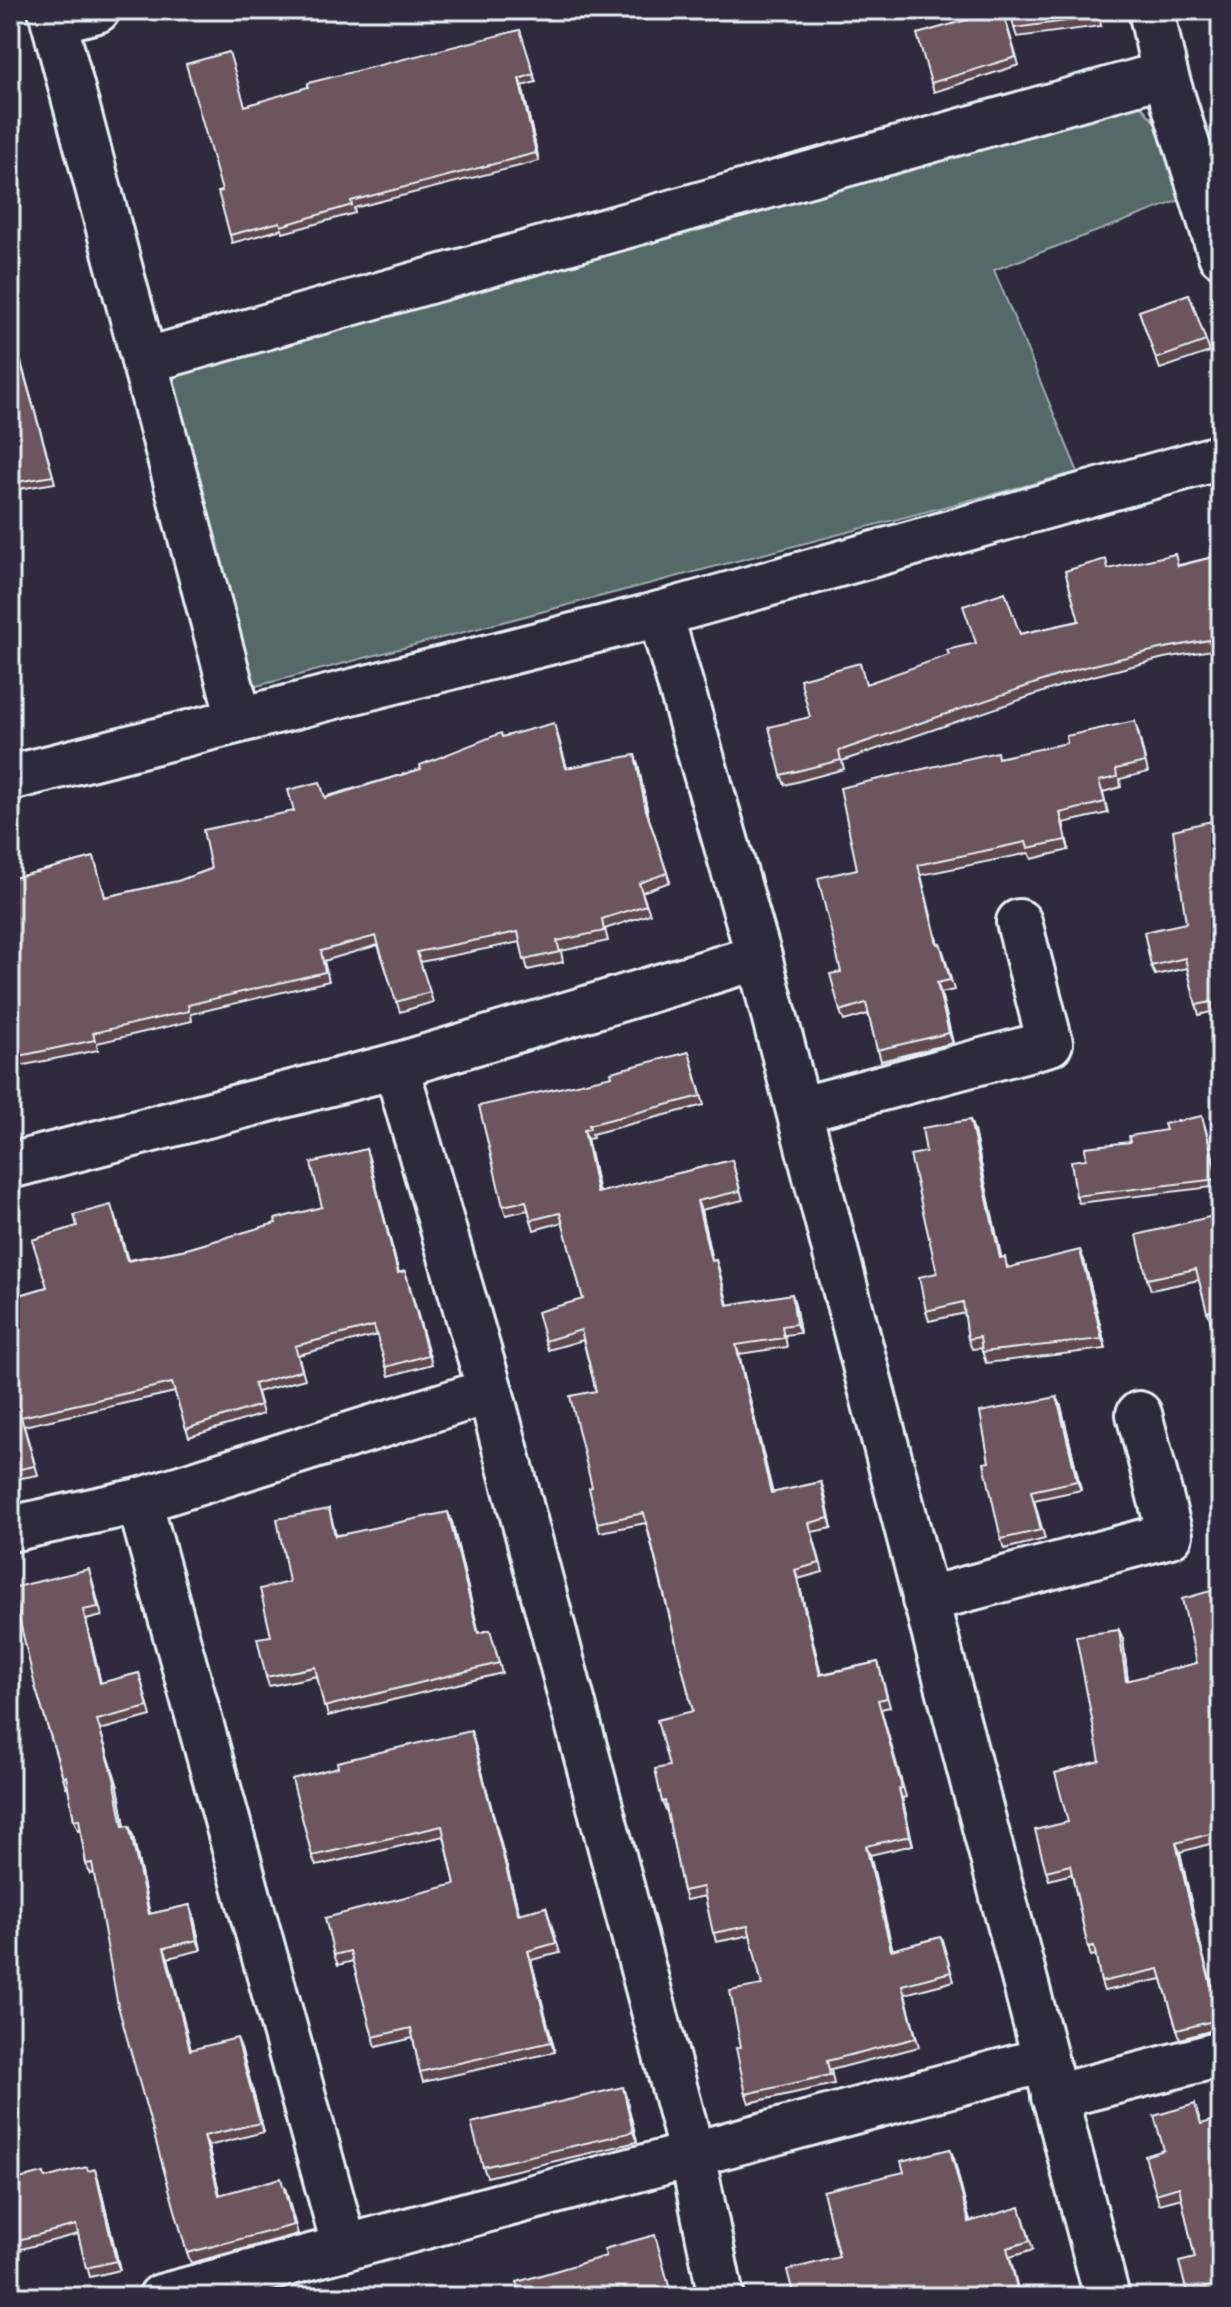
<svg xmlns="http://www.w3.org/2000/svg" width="1231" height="2307" font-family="Pangolin,sans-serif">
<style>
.green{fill:#556b66;stroke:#9eaeaf;stroke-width:2}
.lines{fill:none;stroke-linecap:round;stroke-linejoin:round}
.minor-casing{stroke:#e8f1f8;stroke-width:50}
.minor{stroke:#2f2a3d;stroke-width:44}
.wall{fill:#5e4950;stroke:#e8f1f8;stroke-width:2}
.shaded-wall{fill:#4c3c41;stroke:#e8f1f8;stroke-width:2}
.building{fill:#6d555d;stroke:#e8f1f8;stroke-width:2}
</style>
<rect width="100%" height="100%" fill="#2f2a3d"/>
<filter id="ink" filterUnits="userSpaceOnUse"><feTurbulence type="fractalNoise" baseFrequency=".0125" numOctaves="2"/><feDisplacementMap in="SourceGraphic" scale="16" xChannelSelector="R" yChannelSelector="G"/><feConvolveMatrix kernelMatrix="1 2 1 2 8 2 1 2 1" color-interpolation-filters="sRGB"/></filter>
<g filter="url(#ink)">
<!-- green -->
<polygon class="green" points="1138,102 1165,135 1183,199 994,270 1078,472 253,687 168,375"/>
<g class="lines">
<!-- minor casing -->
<g class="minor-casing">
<g id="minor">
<polyline points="51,10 239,718"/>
<polyline points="1151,10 1165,74 1221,255"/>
<polyline points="54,21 97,10"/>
<polyline points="144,361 1165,74"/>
<polyline points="660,614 759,957 1107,2297"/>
<polyline points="10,778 660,614 1221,457"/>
<polyline points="396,1066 490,1391 692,2154 721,2297"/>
<polyline points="799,1110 1050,1043 1019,922"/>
<polyline points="10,1166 396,1066 759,957"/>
<polyline points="139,1501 345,2248"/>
<polyline points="10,1529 139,1501 490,1391"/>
<polyline points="925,1600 1170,1535 1139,1414"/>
<polyline points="1054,2097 1221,2054"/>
<polyline points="161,2297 1044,2060"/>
</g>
</g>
<!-- minor -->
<use href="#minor" class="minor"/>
</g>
<!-- wall -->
<g class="wall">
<polygon points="1099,10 1101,26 1017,37 1014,28"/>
<polygon points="1005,18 1019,65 934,92 931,83"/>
<polygon points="520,30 536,82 522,86 539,161 354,208 355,213 283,233 282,229 232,243 230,235 222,191 245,106"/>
<polygon points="1189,294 1210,352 1160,369 1139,311"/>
<polygon points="11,326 55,483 13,490 11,483"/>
<polygon points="1221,555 1221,654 1214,655 1212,650 1164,658 1081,679 842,761 844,769 785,785 781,775 810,717 860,663 866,684 1020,634 1079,621 1109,569 1179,565"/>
<polygon points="1138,731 1148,772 1120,779 1121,787 1103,792 1108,813 1063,823 1069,850 1032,859 1029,853 921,875 938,944 940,943 944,954 954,990 941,993 953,1043 881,1061 868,1014 844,1021 840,1011 841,972 857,869 999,758"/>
<polygon points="557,732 567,768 638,764 649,819 670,882 642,892 650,914 605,929 608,941 561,951 563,962 528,970 520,942 420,962 433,1002 400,1012 378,945 324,961 329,981 191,1014 192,1021 97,1043 98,1050 10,1068 10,879 94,857 105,897 178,881 211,869 294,811 325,797 421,769 502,737"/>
<polygon points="1220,830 1214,1011 1199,1015 1187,968 1155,975 1151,966 1186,923"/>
<polygon points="689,1052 704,1105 592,1134 593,1138 587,1139 599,1193 732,1160 743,1200 701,1210 712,1261 716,1260 719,1269 728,1305 795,1304 800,1333 785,1335 787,1347 739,1354 772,1493 821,1482 824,1491 832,1528 812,1532 823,1572 798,1579 821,1674 878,1662 890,1707 881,1709 906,1797 902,1798 913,1845 870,1855 892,1950 941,1937 954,1981 905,1994 919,2047 831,2070 834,2084 749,2103 746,2094 741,2047 762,1985 751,1935 716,1942 705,1896 686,1900 683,1891 667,1811 666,1811 662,1802 669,1766 693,1711 646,1523 600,1532 597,1523 592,1487 596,1391 583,1340 548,1350 545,1341 583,1299 563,1222 534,1230 528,1210 506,1215 503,1206 612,1076"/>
<polygon points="10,1099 15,1119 10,1121"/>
<polygon points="970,1120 974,1131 1001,1258 1009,1268 1084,1260 1106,1349 986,1363 981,1348 972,1349 968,1339 965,1313 929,1321 926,1311 937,1273 926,1152"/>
<polygon points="1204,1123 1221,1186 1079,1203 1076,1196 1086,1159 1130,1142"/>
<polygon points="366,1149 399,1273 405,1271 408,1280 432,1364 389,1376 377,1335 298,1355 305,1379 257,1392 263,1414 189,1437 175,1392 24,1426 38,1475 10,1480 10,1298 47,1287 115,1214 128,1260 187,1249 276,1223 322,1207"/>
<polygon points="1221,1214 1221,1320 1211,1323 1199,1280 1151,1290 1147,1279"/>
<polygon points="1057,1397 1061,1406 1081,1490 1034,1500 1045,1539 1004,1549 1001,1539 989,1462"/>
<polygon points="329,1509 336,1535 452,1522 479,1633 490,1630 502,1673 328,1716 317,1676 269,1686 266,1677 271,1636 289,1582"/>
<polygon points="92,1579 102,1616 86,1620 101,1683 139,1673 151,1716 100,1730 118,1787 125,1827 129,1826 133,1836 150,1914 190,1905 193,1914 201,1950 168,1958 191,2050 241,2048 264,2132 208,2146 220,2195 285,2187 298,2234 191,2263 187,2253 94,1873 90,1874 86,1864 80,1829 78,1830 74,1820 68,1786 66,1787 63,1777 35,1686"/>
<polygon points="1221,1588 1221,1841 1180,1852 1202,1952 1221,2014 1221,2028 1180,2039 1162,1979 1104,1991 1101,1982 1096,1955 1091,1956 1088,1947 1072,1874 1049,1880 1046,1871 1068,1822 1100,1761 1119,1630 1123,1639 1128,1681 1197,1663"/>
<polygon points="474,1741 519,1914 546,1907 560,1953 531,1960 555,2052 423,2082 420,2072 413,2038 376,2047 353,1961 338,1965 334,1955 455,1884 444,1836 316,1866 312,1856"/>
<polygon points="626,2097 637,2142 487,2177 483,2167"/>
<polygon points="1195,2104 1195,2258 1182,2198 1159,2204 1156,2194 1164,2150"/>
<polygon points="950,2149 970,2221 1023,2216 1033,2250 1010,2257 1020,2297 794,2297 839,2257 904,2172"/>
<polygon points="88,2171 98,2178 120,2270 90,2277 78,2234 10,2252 10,2181 46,2178"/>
</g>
<!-- shaded-wall -->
<g class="shaded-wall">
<polygon points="519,79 522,86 539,161 536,153"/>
<polygon points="635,755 638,764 649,819 670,882 646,810"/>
<polygon points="1060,813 1063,823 1069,850 1066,840"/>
<polygon points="937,983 941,993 953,1043 949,1033"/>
<polygon points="970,1120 974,1131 1004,1269 1000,1258"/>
<polygon points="584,1130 587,1139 601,1202 597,1193"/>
<polygon points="366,1149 369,1158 401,1282 398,1273"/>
<polygon points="697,1201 701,1210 714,1270 711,1261"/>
<polygon points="1080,1250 1084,1260 1106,1349 1102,1339"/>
<polygon points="792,1294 795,1304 800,1333 796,1324"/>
<polygon points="736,1345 739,1354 775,1502 771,1493"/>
<polygon points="1057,1397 1061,1406 1081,1490 1077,1481"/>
<polygon points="821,1482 824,1491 832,1528 829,1518"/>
<polygon points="448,1512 452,1522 481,1643 478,1633"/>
<polygon points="795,1570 798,1579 823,1684 820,1675"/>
<polygon points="83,1610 86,1620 103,1693 100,1683"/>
<polygon points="1119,1630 1123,1639 1129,1690 1126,1681"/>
<polygon points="100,1730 118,1787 127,1837 123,1827"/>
<polygon points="471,1731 474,1741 522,1924 518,1914"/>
<polygon points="899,1789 902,1798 913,1845 910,1836"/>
<polygon points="129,1826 133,1836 152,1924 149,1914"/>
<polygon points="1176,1843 1180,1852 1202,1952 1199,1943"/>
<polygon points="866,1846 870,1855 895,1959 891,1950"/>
<polygon points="190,1905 193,1914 201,1950 197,1940"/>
<polygon points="164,1948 168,1958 193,2060 190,2050"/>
<polygon points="528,1951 531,1960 555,2052 551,2042"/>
<polygon points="237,2038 241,2048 264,2132 260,2123"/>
<polygon points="623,2087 626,2097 637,2142 633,2132"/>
<polygon points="204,2136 208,2146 222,2205 219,2195"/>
<polygon points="950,2149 954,2158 972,2231 969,2222"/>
<polygon points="95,2169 98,2178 120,2270 116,2261"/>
</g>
<!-- building -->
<g class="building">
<polygon points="1002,10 1016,57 931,83 917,34"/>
<polygon points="1010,10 1097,10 1098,17 1014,28"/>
<polygon points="520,30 534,74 519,79 536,153 351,201 352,205 281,226 280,222 230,235 218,192 222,191 186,64 229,52 245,106 308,87 308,83"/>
<polygon points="1189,294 1206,341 1156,359 1139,311"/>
<polygon points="10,325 53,476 11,483 10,479"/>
<polygon points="1175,554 1178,566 1221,555 1221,643 1211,646 1209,640 1160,649 1077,669 839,751 841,760 781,775 769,727 810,717 800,679 860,663 866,684 949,655 947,650 976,643 963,606 1005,592 1020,634 1079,621 1065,571 1106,559 1108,569"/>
<polygon points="1135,721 1145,762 1116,769 1117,777 1099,781 1105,802 1060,813 1066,840 1028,848 1026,842 918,865 937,944 940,943 950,980 937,983 949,1033 877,1050 866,1003 840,1011 830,974 841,972 818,878 857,869 840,788 997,752 998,758 1067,743 1066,736"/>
<polygon points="554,723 566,768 635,755 646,810 667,873 639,883 646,905 602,919 604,931 557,941 560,952 524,960 518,932 417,952 430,992 396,1002 376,936 321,951 325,972 188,1005 189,1011 93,1033 95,1040 10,1058 10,879 94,857 105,897 178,881 211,869 203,830 294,811 288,790 320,782 325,798 421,769 420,765 501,733 502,737"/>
<polygon points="1216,820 1221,843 1221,1045 1212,1002 1196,1005 1185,958 1151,966 1144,932 1186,923 1173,830"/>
<polygon points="689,1052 701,1096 589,1125 590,1129 584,1130 597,1193 732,1160 740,1191 697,1201 711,1261 716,1260 727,1305 792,1294 796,1324 782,1326 784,1338 736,1345 771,1493 821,1482 829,1518 809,1523 820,1563 795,1570 820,1675 878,1662 887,1698 878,1700 902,1788 899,1789 910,1836 866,1846 891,1950 941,1937 951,1972 902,1985 916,2038 827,2061 830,2075 746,2094 736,2048 741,2047 730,1991 762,1985 748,1926 713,1933 703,1887 683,1891 665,1801 662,1802 655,1769 669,1766 657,1720 693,1711 644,1513 597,1523 589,1488 592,1487 570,1396 596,1391 581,1330 545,1341 537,1312 583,1299 560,1213 531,1220 526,1201 503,1206 479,1106 612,1076 611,1072"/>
<polygon points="1202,1116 1218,1179 1076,1196 1071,1161 1086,1159 1085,1147 1130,1142 1129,1136 1166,1130 1164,1124"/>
<polygon points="970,1120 1000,1258 1005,1257 1007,1268 1080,1250 1102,1339 982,1352 980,1337 968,1339 963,1302 926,1311 919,1277 937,1273 910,1155 926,1152 922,1128"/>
<polygon points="366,1149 398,1273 405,1271 428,1355 386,1367 374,1326 295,1346 302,1370 254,1384 260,1405 186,1429 172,1383 21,1417 35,1466 10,1471 10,1298 47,1287 32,1240 77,1226 74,1215 111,1205 127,1261 187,1249 276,1223 275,1219 322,1207 311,1163"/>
<polygon points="1221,1214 1221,1309 1207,1312 1196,1269 1147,1279 1137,1235"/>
<polygon points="1057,1397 1077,1481 1031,1491 1041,1530 1001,1539 984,1463 989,1462 980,1412"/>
<polygon points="329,1509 335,1536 448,1512 478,1633 490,1630 499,1663 324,1707 315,1667 266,1677 257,1638 271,1636 260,1589 289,1582 277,1519"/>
<polygon points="89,1569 98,1607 83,1610 100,1683 139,1673 148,1707 97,1720 114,1778 123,1827 129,1826 149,1914 190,1905 197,1940 164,1948 190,2050 237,2038 260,2123 204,2136 219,2195 281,2178 294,2225 187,2253 118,2006 92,1863 86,1864 79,1819 74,1820 66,1776 63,1777 35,1686 12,1588"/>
<polygon points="1221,1588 1221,1831 1176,1843 1199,1943 1221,2019 1177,2030 1159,1969 1101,1982 1094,1946 1088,1947 1070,1865 1046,1871 1035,1830 1068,1822 1055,1773 1100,1761 1076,1636 1119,1630 1126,1681 1197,1663 1182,1599"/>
<polygon points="471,1731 518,1914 546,1907 556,1943 528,1951 551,2042 420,2072 411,2028 373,2037 350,1951 334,1955 325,1918 455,1884 442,1826 312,1856 292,1779 338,1767 337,1762"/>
<polygon points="623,2087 633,2132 483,2167 471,2123"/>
<polygon points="1195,2104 1201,2124 1221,2118 1221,2297 1188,2297 1179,2262 1195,2258 1179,2187 1156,2194 1145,2156 1164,2150 1154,2116"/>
<polygon points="950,2149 969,2222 1020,2207 1030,2241 1007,2248 1018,2292 998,2297 794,2297 787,2270 839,2257 823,2191 904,2172 901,2161"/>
<polygon points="87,2167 88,2171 95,2169 116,2261 86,2268 76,2225 10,2242 10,2181 44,2173 45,2178"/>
<polygon points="655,2235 672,2297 521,2297 517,2282 606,2256 604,2249"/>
</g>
</g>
<!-- margin -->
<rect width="1231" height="2307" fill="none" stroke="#2f2a3d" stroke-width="40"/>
<rect x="20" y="20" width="1191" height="2267" fill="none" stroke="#e8f1f8" stroke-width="3" filter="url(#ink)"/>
</svg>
